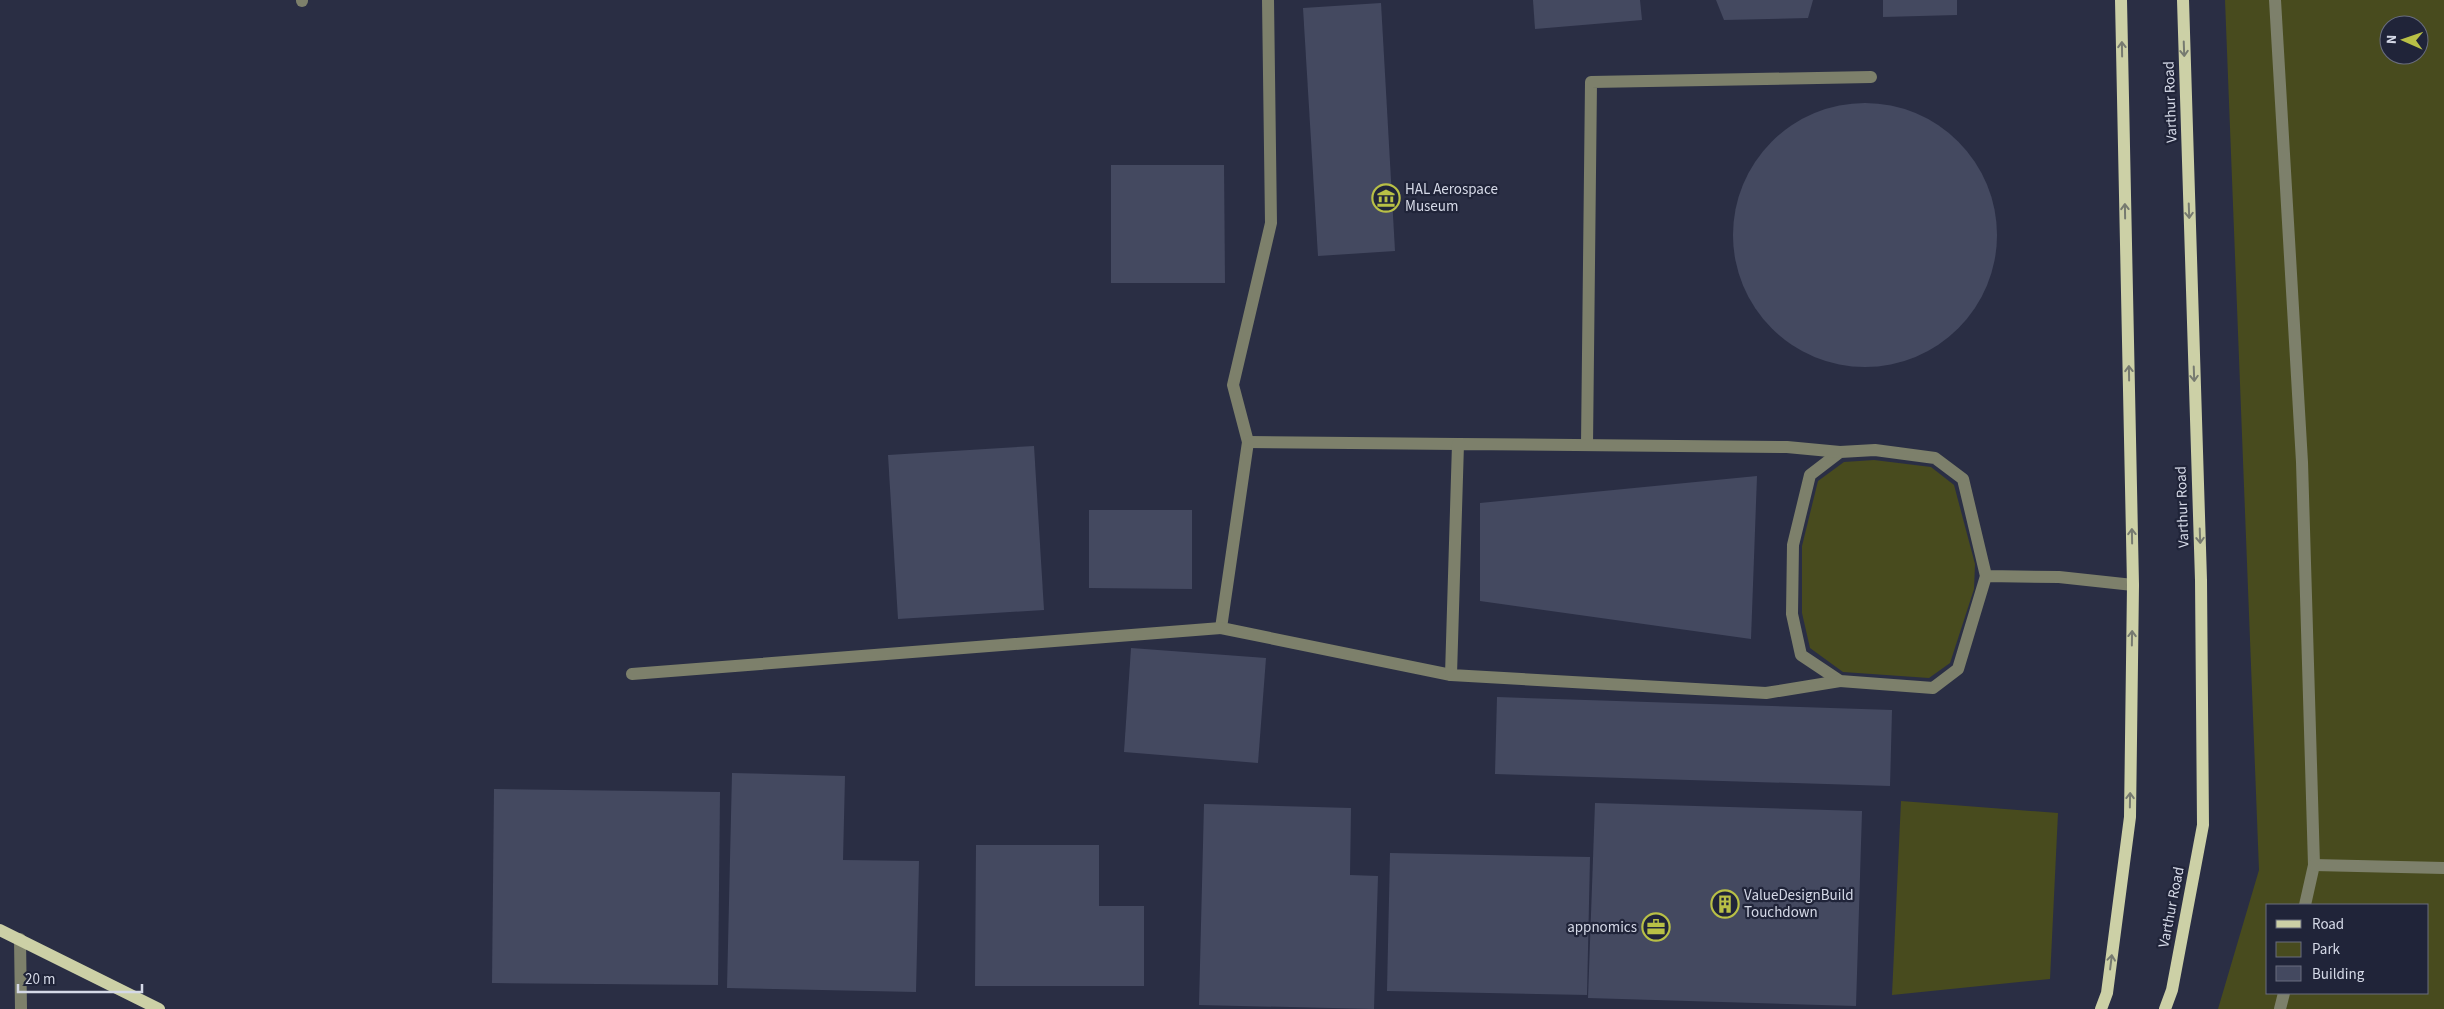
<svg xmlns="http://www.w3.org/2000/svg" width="2444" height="1009" font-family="'Source Sans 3',sans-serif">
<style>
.green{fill:#484b1e;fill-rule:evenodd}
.building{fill:#444960}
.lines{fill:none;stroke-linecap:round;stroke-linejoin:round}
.minor{stroke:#7d806b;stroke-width:12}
.major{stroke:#ccd0a6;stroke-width:12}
.oneway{stroke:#767a70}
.labels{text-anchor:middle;stroke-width:4.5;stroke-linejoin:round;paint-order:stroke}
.street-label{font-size:15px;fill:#d5d9e7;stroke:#202439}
.poi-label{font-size:15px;fill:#d5d9e7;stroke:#202439;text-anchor:start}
</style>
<rect width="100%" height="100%" fill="#2a2e44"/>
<!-- green -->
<g class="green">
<path d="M2225 0H2444V1009H2218L2259 870ZM2389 25H2419V55H2389ZM2268 905H2428V993H2268Z"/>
<polygon points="1874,460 1931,467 1954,485 1975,564 1974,589 1950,663 1929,678 1843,672 1810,648 1802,613 1802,546 1818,481 1844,462"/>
<polygon points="1901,801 2058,813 2050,979 1892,995"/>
</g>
<!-- building -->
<g class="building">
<polygon points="1533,0 1640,0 1642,20 1535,29"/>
<polygon points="1716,0 1813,0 1808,18 1724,20"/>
<polygon points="1883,0 1957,0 1957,15 1883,17"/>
<polygon points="1381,3 1395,251 1318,256 1303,8"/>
<circle cx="1865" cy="235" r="132"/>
<polygon points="1111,165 1224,165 1225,283 1111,283"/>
<polygon points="1034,446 1044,610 898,619 888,455"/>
<polygon points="1757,476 1751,639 1480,601 1480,503"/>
<polygon points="1089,510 1192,510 1192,589 1089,588"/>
<polygon points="1131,648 1266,658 1258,763 1124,752"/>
<polygon points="1497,697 1892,710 1890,786 1495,774"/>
<polygon points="732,773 845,776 843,860 919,861 916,992 727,988"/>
<polygon points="494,789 720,792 718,985 492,983"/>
<polygon points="1595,803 1862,811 1856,1006 1588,998"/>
<polygon points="1204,804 1351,808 1350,875 1378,876 1374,1009 1199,1005"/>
<polygon points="976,845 1099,845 1099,906 1144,906 1144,986 975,986"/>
<polygon points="1390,853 1590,857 1587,995 1387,991"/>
</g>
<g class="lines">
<!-- minor -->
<g class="minor">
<polyline points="1268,0 1271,223 1233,385 1248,442 1221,628 1451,675"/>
<polyline points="2275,0 2302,462 2314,865 2305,905"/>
<polyline points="302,1 302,0"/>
<polyline points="1248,442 1458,444"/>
<polyline points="1587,445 1591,82 1871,77"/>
<polyline points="1986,576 1963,479 1935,458 1875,450 1840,452 1810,475 1793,545 1792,614 1801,655 1840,681 1933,688 1958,669 1986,576 2059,577 2133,585"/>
<polyline points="632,674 1221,628"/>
<polyline points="1840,681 1766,693 1451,675 1458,444 1787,447 1840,452"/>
<polyline points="2314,865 2444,868"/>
<polyline points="20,939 21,1009"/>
<polyline points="2280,1009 2284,993"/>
</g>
<!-- major -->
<g class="major">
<polyline points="0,930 159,1009"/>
<polyline points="2101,1009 2107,993 2130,817 2133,585 2121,0"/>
<polyline points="2165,1009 2172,990 2203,825 2201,580 2183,0"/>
</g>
</g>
<!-- one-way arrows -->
<defs><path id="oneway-shaft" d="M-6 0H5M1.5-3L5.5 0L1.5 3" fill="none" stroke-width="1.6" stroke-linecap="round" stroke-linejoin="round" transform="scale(1.25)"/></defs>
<g class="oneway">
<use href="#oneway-shaft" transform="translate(2122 49) rotate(-91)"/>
<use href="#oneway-shaft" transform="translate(2184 49) rotate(88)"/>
<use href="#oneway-shaft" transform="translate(2125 211) rotate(-91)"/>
<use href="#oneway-shaft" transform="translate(2189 211) rotate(88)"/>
<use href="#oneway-shaft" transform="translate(2129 373) rotate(-91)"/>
<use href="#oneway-shaft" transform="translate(2194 374) rotate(88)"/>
<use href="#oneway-shaft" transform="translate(2132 536) rotate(-91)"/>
<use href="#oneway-shaft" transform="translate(2200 536) rotate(88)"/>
<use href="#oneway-shaft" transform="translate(2132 638) rotate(-89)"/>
<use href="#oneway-shaft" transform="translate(2130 800) rotate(-89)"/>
<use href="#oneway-shaft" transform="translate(2111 962) rotate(-83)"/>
</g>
<!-- icons -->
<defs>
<g id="museum-ring" transform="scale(1.4375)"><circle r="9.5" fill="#202439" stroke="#b9c046" stroke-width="1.5"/><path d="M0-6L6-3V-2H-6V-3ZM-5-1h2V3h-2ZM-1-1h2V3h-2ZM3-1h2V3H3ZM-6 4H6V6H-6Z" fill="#b9c046"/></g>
<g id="building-ring" transform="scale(1.4375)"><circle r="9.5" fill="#202439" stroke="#b9c046" stroke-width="1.5"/><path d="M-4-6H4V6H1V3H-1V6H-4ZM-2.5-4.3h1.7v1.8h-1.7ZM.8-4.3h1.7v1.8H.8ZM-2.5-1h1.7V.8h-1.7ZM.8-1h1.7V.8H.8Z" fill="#b9c046"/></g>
<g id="office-ring" transform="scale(1.4375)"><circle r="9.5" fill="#202439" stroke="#b9c046" stroke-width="1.5"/><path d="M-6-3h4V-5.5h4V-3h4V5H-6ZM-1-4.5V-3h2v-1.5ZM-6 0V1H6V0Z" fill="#b9c046"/></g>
</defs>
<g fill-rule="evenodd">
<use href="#museum-ring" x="1386" y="198"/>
<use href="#building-ring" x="1725" y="904"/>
<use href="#office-ring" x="1656" y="927"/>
</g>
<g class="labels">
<!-- street labels -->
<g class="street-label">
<text transform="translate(2170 102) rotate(-92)" y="5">Varthur Road</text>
<text transform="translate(2182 507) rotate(-92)" y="5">Varthur Road</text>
<text transform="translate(2171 907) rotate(-79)" y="5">Varthur Road</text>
</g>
<!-- poi labels -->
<g class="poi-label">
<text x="1405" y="194">HAL Aerospace<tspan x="1405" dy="17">Museum</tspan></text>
<text x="1744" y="900">ValueDesignBuild<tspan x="1744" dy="17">Touchdown</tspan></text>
<text x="1637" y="932" text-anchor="end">appnomics</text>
</g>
</g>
<!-- legend -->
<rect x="2266" y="904" width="162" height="90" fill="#202439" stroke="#686c7f"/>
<rect x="2276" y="920" width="25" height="8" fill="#ccd0a6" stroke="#686c7f"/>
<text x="2312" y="929" font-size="15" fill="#d5d9e7">Road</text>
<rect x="2276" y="942" width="25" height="15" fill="#484b1e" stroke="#686c7f"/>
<text x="2312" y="954" font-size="15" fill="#d5d9e7">Park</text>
<rect x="2276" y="966" width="25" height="15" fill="#444960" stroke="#686c7f"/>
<text x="2312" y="979" font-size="15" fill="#d5d9e7">Building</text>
<!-- north arrow -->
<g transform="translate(2404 40) rotate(272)"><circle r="24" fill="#202439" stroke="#686c7f"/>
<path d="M0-4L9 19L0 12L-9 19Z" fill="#b9c046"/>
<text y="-8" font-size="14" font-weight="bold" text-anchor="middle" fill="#d5d9e7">N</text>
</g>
<!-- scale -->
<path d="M18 984v8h124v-8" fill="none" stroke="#d5d9e7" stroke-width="2.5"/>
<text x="25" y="984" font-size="15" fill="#d5d9e7" stroke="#202439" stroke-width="4" paint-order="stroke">20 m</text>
</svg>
